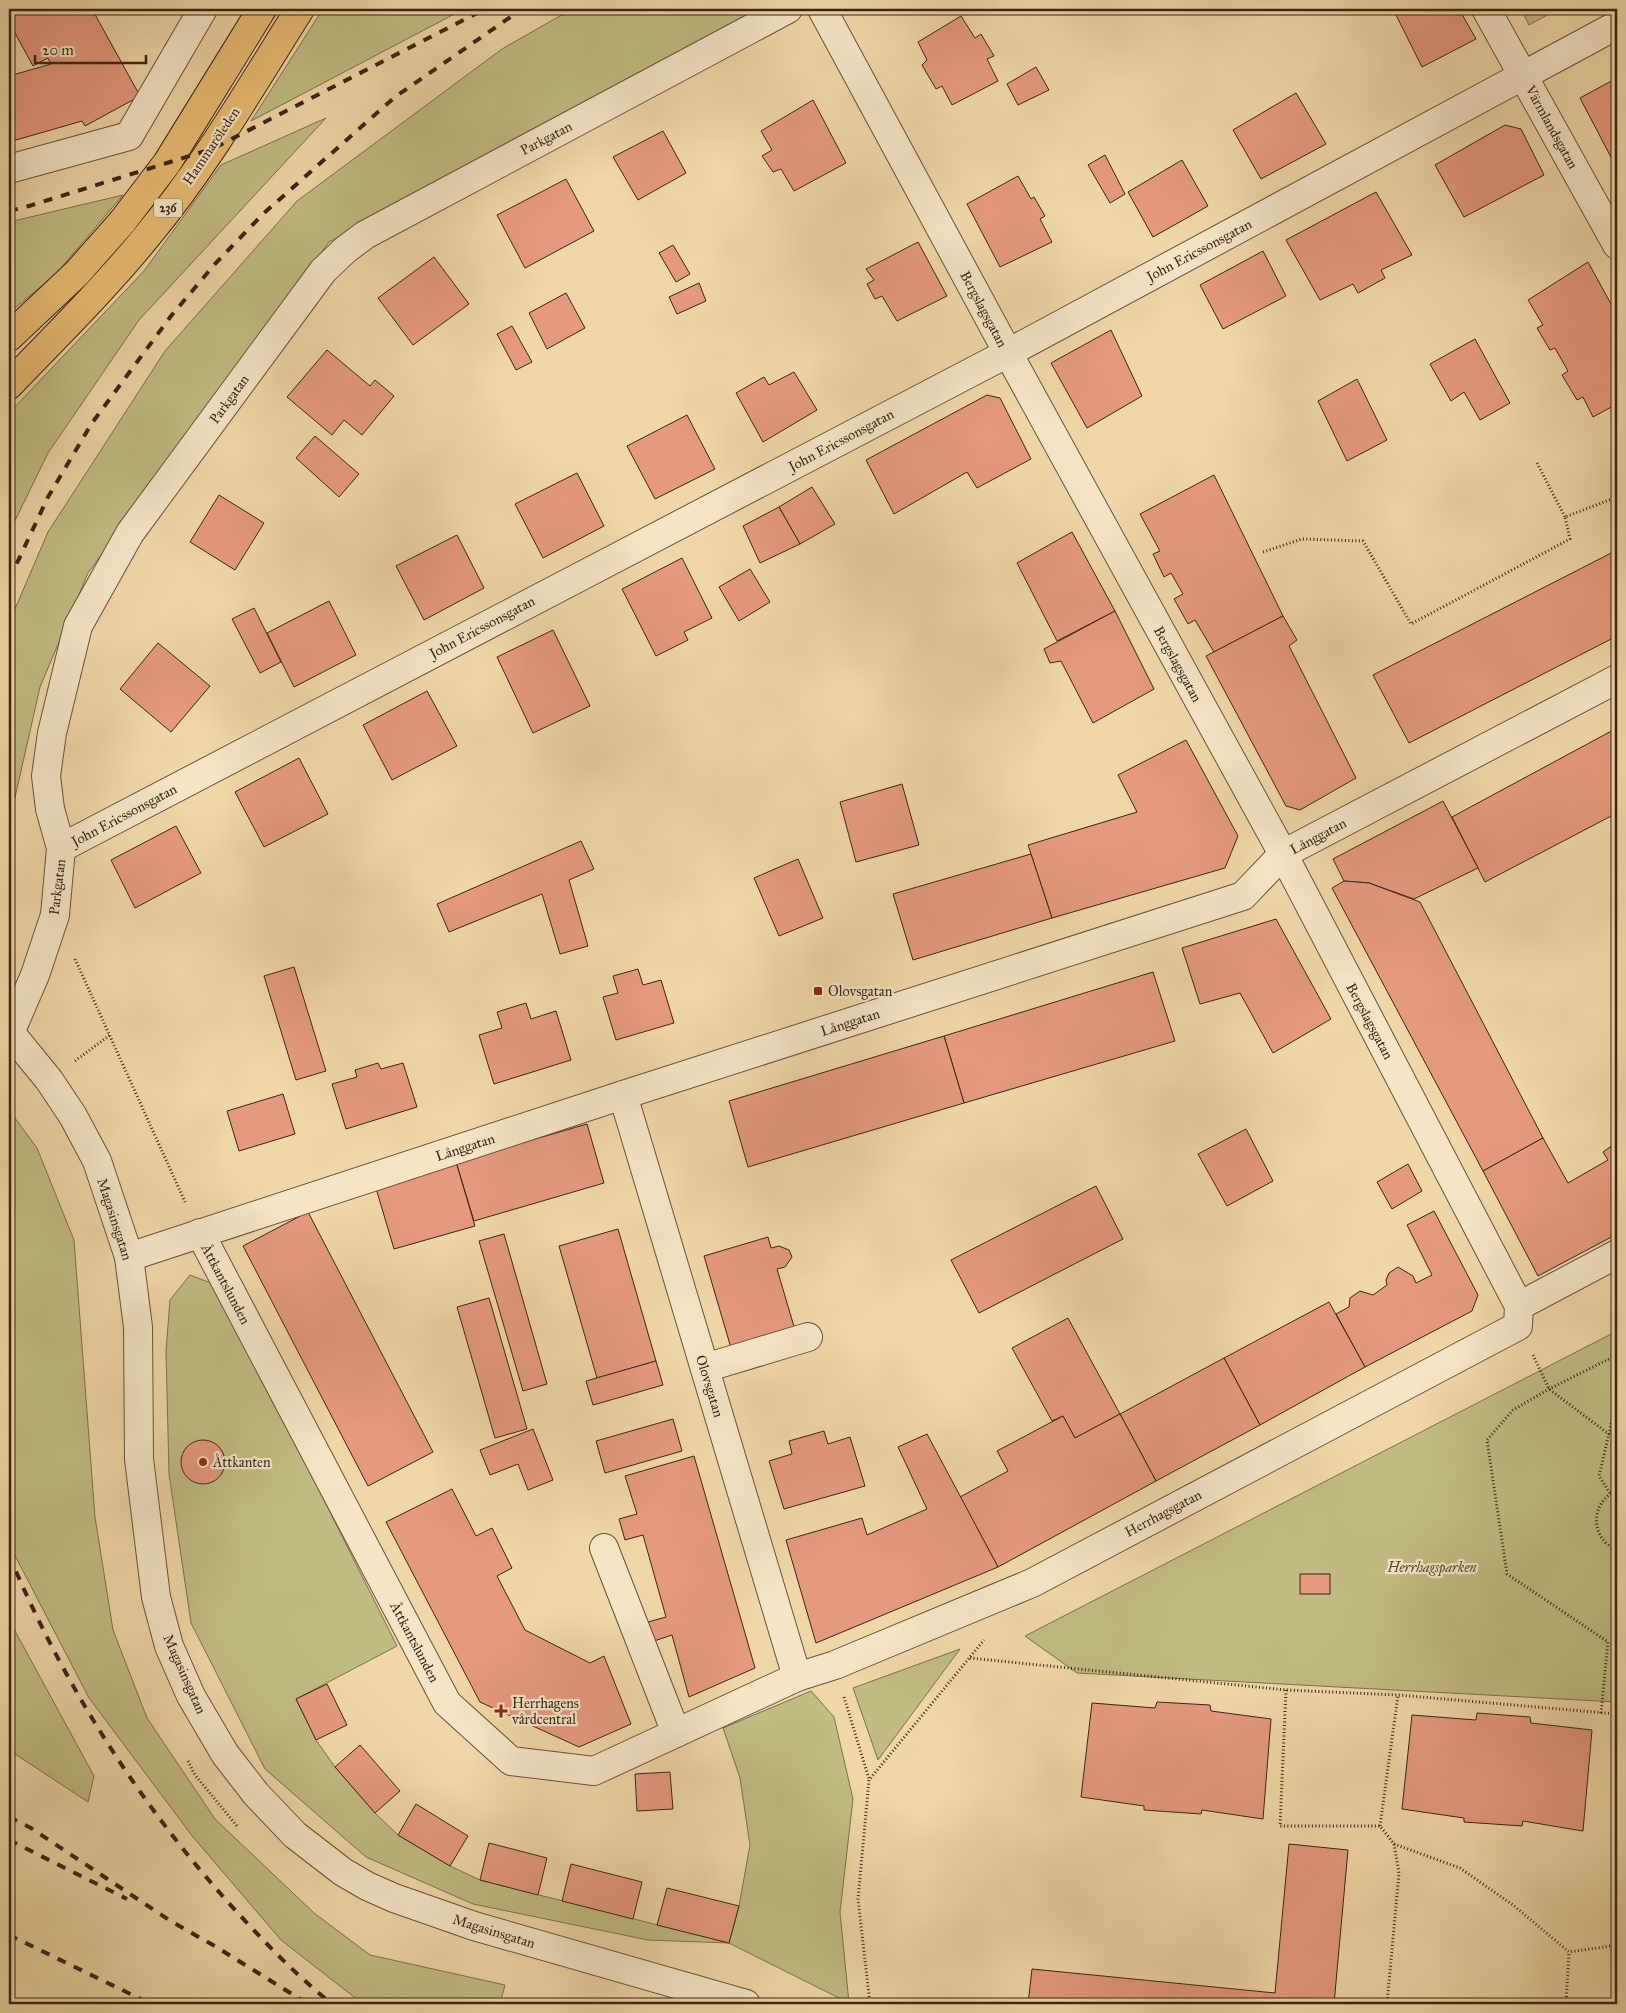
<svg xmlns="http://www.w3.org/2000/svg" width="1626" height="2013" font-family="'IM FELL Great Primer',serif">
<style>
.green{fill:#c1bc82;stroke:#7d704e}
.building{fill:#e5997e;stroke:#39241a}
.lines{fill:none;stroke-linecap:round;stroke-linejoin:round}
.minor-casing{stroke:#67513d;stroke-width:30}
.major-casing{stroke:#39241a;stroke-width:30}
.path{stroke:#39241a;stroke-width:3;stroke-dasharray:1 2.5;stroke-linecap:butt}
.minor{stroke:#f5e5c6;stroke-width:28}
.major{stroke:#e8bc74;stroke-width:28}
.rail{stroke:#39241a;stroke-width:4;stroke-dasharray:9 9;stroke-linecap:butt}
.poi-dot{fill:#8f2418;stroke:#f5e5c6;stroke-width:2}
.labels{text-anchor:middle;stroke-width:4.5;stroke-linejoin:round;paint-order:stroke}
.shield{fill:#f5e5c6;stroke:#715e4e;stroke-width:1}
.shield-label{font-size:12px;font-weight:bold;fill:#39241a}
.street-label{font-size:14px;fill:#39241a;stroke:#f5e5c6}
.poi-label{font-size:14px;fill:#39241a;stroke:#f5e5c6;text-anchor:start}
.park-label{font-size:14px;font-style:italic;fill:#5b4a34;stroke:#f5e5c6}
</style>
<rect width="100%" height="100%" fill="#f0d7a7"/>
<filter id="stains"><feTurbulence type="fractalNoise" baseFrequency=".004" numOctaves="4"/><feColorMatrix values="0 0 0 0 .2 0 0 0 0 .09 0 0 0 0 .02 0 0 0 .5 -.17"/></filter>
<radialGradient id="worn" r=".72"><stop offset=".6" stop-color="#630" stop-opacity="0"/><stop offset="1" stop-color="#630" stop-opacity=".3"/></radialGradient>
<!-- green -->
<g class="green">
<polygon points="323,9 464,9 251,121"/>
<polygon points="572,9 769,9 329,242 88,573 40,687 9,824 9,623 48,532 165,351 297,201 502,49"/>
<polygon points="1521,9 1558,9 1529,25"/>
<polygon points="326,118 139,320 48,453 9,533 9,413 144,271 221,165"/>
<polygon points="123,195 55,275 9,313 9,222"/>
<polygon points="9,1110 37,1148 74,1240 95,1517 113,1630 147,1718 215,1819 314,1913 370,1955 505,1985 500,2004 363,2004 281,1940 193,1837 89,1698 9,1544"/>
<polygon points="190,1275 211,1283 304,1460 397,1646 296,1699 316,1740 335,1767 375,1813 398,1835 450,1866 480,1880 729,1943 739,1906 750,1845 740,1778 723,1728 811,1691 834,1717 853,1799 840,1912 849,2003 729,1943 648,1940 473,1904 366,1857 265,1769 191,1623 169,1474 166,1351 170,1300"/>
<polygon points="1617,1331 1617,1702 1077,1673 1025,1636"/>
<polygon points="9,1620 94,1776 88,1802 9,1750"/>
<polygon points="960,1649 878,1760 853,1688"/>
</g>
<!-- building -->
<g class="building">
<polygon points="9,9 92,9 140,96 85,126 82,121 9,142 9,76 51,64 48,58 33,66 9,22"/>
<polygon points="1393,9 1459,9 1476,39 1422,67"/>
<polygon points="961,16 975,38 981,34 994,56 987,59 998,81 952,105 942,86 936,89 922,65 927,60 918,42"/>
<polygon points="1036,67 1049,90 1018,105 1007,84"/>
<polygon points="1617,78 1617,159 1613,161 1580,98"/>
<polygon points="1296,93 1326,144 1261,179 1233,130"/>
<polygon points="813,100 846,163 794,191 781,169 773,172 762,156 772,150 761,131"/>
<polygon points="1505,125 1521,129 1544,175 1464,217 1435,165"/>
<polygon points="663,131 686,173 638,200 613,157"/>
<polygon points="1105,155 1125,194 1110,203 1088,165"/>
<polygon points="1182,160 1208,206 1153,237 1128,192"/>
<polygon points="1018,176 1031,199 1034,197 1045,216 1040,219 1052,242 1000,267 967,204"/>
<polygon points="566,179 594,231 525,268 497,215"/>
<polygon points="1376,192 1412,255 1381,270 1385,278 1358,293 1353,284 1320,300 1286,240"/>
<polygon points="918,242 947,296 897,321 882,296 875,299 867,284 874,280 866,269"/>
<polygon points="673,245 690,274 676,282 659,253"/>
<polygon points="1263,251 1286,296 1223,329 1200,285"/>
<polygon points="434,257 469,304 413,345 378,298"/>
<polygon points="1588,262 1617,315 1617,404 1593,417 1583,397 1577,400 1562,375 1568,371 1555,348 1550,350 1537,328 1543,325 1528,300"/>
<polygon points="699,283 706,301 677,314 669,297"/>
<polygon points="566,293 585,328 547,349 529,313"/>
<polygon points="512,326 532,362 516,370 497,334"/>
<polygon points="1111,330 1142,396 1087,428 1051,363"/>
<polygon points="1475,339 1510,403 1480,420 1464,392 1451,401 1430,364"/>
<polygon points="327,350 370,386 375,380 394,396 362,435 344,420 332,435 287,397"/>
<polygon points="794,372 817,410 763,442 736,393 764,377 769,385"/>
<polygon points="1357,379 1387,440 1347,461 1318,401"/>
<polygon points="987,395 1000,398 1031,459 977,488 967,472 894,514 866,460"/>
<polygon points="687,415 715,469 655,499 627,446"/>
<polygon points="315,436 359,474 339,497 296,458"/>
<polygon points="577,473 604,526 543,558 515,504"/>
<polygon points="1214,475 1283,616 1214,652 1195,620 1188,624 1174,599 1183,594 1171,573 1164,577 1153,554 1160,551 1140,514"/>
<polygon points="812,487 835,524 800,544 779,507"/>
<polygon points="219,495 264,523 235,570 190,542"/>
<polygon points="779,507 800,544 760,563 743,526"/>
<polygon points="1072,532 1115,611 1057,641 1017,563"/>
<polygon points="457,535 484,588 424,620 396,566"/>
<polygon points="1617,550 1617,636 1409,743 1373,675"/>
<polygon points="682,558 712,618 684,632 688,640 656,656 622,589"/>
<polygon points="750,569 770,602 739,621 719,587"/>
<polygon points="329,601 356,655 294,687 267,633"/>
<polygon points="254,608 281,662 260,673 232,619"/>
<polygon points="1115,611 1154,689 1093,723 1061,661 1050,663 1044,649"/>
<polygon points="1283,616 1297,640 1289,646 1356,778 1300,810 1286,806 1206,656"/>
<polygon points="553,630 590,706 533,733 497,657"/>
<polygon points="158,643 210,686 171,732 120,689"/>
<polygon points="427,691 457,746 392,780 363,725"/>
<polygon points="1617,728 1617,813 1485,882 1452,817"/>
<polygon points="1186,740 1238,836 1225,868 1052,918 1028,845 1137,812 1118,775"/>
<polygon points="299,758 328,814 264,847 235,792"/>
<polygon points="902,784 919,845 856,862 840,802"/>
<polygon points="1443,801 1478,868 1414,899 1369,883 1344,881 1333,859"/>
<polygon points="176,826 201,873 135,908 111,860"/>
<polygon points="581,841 594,869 569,880 588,946 560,954 542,894 449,932 437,904"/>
<polygon points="1031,854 1052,918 913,960 893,894"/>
<polygon points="798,859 823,918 779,936 754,878"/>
<polygon points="1344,881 1369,883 1420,902 1543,1138 1483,1171 1332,888"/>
<polygon points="1276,919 1331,1019 1273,1053 1240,993 1200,1004 1182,948"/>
<polygon points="294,967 326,1071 296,1080 264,976"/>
<polygon points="638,969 643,985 661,980 674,1023 616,1040 603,997 618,993 613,976"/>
<polygon points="1153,972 1175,1041 964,1103 944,1036"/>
<polygon points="526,1003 531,1019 556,1011 571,1060 494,1084 479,1035 502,1028 497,1012"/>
<polygon points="944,1036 964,1103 748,1167 729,1101"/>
<polygon points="378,1063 381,1069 403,1063 417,1107 346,1129 332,1084 357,1077 355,1070"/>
<polygon points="283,1094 295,1134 239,1151 227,1111"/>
<polygon points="587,1124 604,1183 474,1221 456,1162"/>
<polygon points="1246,1129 1273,1181 1227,1206 1198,1154"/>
<polygon points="1543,1138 1568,1183 1608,1160 1603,1152 1613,1145 1617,1151 1617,1234 1538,1276 1483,1171"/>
<polygon points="456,1162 475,1226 394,1249 375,1185"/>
<polygon points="1408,1164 1422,1191 1392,1209 1377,1182"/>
<polygon points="1096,1186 1123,1239 979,1313 951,1260"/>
<polygon points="1434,1211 1478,1295 1472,1311 1365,1367 1336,1314 1349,1307 1350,1298 1360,1291 1373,1295 1387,1285 1386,1280 1389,1273 1398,1267 1413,1276 1416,1283 1432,1275 1407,1225"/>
<polygon points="308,1212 433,1452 368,1486 243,1246"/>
<polygon points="618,1229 656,1361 597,1378 559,1246"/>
<polygon points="504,1234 547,1384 523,1391 479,1241"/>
<polygon points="768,1237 771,1248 779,1246 789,1250 792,1257 785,1267 777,1269 795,1330 731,1348 704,1256"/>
<polygon points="489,1298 527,1429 495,1438 457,1307"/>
<polygon points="1329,1302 1365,1367 1260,1425 1224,1358"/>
<polygon points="1068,1318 1120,1414 1075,1438 1063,1416 1052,1421 1012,1348"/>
<polygon points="1224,1358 1260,1425 1156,1481 1120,1414"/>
<polygon points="656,1361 663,1385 593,1405 586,1381"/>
<polygon points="1120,1414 1156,1481 998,1567 960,1497 1008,1471 997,1451 1063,1416 1075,1438"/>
<polygon points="673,1419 682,1451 605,1473 596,1441"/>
<polygon points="533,1429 553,1480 528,1490 518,1464 490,1475 480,1450"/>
<polygon points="824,1431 828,1444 850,1437 865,1486 784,1509 769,1461 792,1454 789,1441"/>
<polygon points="927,1434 998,1567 816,1643 786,1540 862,1518 867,1535 927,1509 898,1447"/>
<circle cx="203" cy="1462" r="22"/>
<polygon points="694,1456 755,1668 689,1697 672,1635 654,1641 648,1622 666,1617 643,1535 625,1540 619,1519 637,1514 625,1476"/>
<polygon points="452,1489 476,1536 492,1528 512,1568 497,1576 525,1630 590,1663 604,1656 631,1724 579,1747 480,1702 386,1522"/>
<rect x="1300" y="1574" width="30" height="20"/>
<polygon points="327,1684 347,1725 316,1740 296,1699"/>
<polygon points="1157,1702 1210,1705 1211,1711 1271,1719 1263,1819 1202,1810 1201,1814 1144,1810 1144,1806 1081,1797 1092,1703 1155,1708"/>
<polygon points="1477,1713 1530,1717 1531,1723 1592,1730 1583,1831 1523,1821 1522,1826 1464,1822 1464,1818 1402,1809 1412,1715 1476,1720"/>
<polygon points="360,1745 400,1791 375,1813 335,1767"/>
<polygon points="670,1772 673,1809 637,1811 635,1774"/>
<polygon points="416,1804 468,1836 450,1866 398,1835"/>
<polygon points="489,1843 547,1858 538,1895 480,1880"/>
<polygon points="1289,1844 1348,1850 1334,2004 1028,2004 1032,1969 1275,1993"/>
<polygon points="571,1864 642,1882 633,1919 562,1901"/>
<polygon points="667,1888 739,1906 729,1943 657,1925"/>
</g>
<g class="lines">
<!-- minor casing -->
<g class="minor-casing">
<g id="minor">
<polyline points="1486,9 1617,245"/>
<polyline points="9,169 129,136 203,9"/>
<polyline points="61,848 1008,353 1617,25"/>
<polyline points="9,1031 49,1080 73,1116 97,1161 129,1257 138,1327 139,1459 156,1597 169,1646 191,1696 225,1754 256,1794 295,1835 343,1872 367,1886 394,1898 474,1926 746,2004"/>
<polyline points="10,1033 35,975 55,915 61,848 50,809 46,776 52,733 78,626 130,533 323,271 345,250 365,235 788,9"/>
<polyline points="623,1095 797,1677"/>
<polyline points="200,1233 447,1703 511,1761 594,1771 797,1677 835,1665 1032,1583 1518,1326 1519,1306 1283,854 1008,353 822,9"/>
<polyline points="129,1257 623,1095 1243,896 1283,854 1617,679"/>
<polyline points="1519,1306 1617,1254"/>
<polyline points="705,1368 808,1337"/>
<polyline points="604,1548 676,1733"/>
</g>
</g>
<!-- major casing -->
<g class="major-casing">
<g id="major">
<polyline points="9,337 77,273 122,222 167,163 262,9"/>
<path d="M9 385C56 336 105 288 148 235 206 165 252 85 300 9"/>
</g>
</g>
<!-- path -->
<g class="path">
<polyline points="1537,463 1565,517"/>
<polyline points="1263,552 1302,539 1363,541 1411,624 1570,539 1565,517 1617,497"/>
<polyline points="75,959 186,1204"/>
<polyline points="75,1061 110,1035"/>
<polyline points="1533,1355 1549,1389 1610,1435 1617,1438"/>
<path d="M1617 1490C1595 1500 1589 1527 1607 1544 1611 1547 1612 1549 1617 1550"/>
<polyline points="1610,1493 1599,1476 1617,1399"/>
<polyline points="970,1658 1286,1690 1398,1695 1617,1714"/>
<polyline points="1286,1690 1280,1826 1380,1826 1394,1844 1399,1873 1387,2004"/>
<polyline points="844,1697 869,1779"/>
<polyline points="1601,1713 1608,1642 1507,1574 1487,1440 1513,1410 1549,1389 1617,1355"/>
<polyline points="188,1761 195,1775 237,1826"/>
<polyline points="1380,1826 1398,1695"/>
<polyline points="1394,1844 1460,1868 1513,1905 1569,1952 1617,1945"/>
<polyline points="870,2004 858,1899 869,1780 984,1640"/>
<polyline points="1566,2004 1569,1952"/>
</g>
<!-- minor -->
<use href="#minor" class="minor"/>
<!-- major -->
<use href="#major" class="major"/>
<!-- rail -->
<g class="rail">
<polyline points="9,211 29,206 212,149 485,9"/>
<polyline points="9,580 48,497 92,423 171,316 215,264 263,214 395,97 522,9"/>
<path d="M9 1555C66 1691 148 1818 249 1925 275 1953 302 1980 332 2004"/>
<polyline points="9,1817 31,1828 169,1920 218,1948 308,2004"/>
<polyline points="9,1840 127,1899"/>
<polyline points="9,1935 151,2004"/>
</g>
</g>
<!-- markers -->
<g class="poi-dot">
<rect x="813" y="986" width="10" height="10" rx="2.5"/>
<circle cx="203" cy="1462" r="5"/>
<path d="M498.5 1703.5h5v5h5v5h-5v5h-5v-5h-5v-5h5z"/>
</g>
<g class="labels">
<!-- shield labels -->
<rect class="shield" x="154" y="198.5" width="28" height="19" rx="4"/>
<g class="shield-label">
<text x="168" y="212">236</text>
</g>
<!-- street labels -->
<g class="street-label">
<text transform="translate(1552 127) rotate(61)" y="5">Värmlandsgatan</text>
<text transform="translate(546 138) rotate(-28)" y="5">Parkgatan</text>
<text transform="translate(211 146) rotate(-56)" y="5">Hammaröleden</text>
<text transform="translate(1199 250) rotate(-28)" y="5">John Ericssonsgatan</text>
<text transform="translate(984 309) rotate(62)" y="5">Bergslagsgatan</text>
<text transform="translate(229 399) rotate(-54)" y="5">Parkgatan</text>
<text transform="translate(841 440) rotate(-28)" y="5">John Ericssonsgatan</text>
<text transform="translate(482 627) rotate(-28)" y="5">John Ericssonsgatan</text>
<text transform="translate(1178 664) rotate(61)" y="5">Bergslagsgatan</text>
<text transform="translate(124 815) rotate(-28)" y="5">John Ericssonsgatan</text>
<text transform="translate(1318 836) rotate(-28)" y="5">Långgatan</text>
<text transform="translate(57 887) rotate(-83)" y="5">Parkgatan</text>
<text transform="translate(1370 1021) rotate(62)" y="5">Bergslagsgatan</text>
<text transform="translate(850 1022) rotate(-18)" y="5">Långgatan</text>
<text transform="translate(465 1147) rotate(-18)" y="5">Långgatan</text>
<text transform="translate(115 1219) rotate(72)" y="5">Magasinsgatan</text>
<text transform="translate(226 1284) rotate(62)" y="5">Åttkantslunden</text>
<text transform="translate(710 1386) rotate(73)" y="5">Olovsgatan</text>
<text transform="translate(1163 1513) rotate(-28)" y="5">Herrhagsgatan</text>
<text transform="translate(415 1642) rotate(62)" y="5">Åttkantslunden</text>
<text transform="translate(185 1674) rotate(66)" y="5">Magasinsgatan</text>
<text transform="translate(494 1931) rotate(17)" y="5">Magasinsgatan</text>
</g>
<!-- poi labels -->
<g class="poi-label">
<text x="828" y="996">Olovsgatan</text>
<text x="213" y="1467">Åttkanten</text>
<text x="512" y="1708">Herrhagens<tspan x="512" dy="16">vårdcentral</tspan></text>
</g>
<!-- park labels -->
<g class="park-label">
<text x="1432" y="1572">Herrhagsparken</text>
</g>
</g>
<!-- margin -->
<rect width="1626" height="2013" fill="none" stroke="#f0d7a7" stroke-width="30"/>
<rect x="10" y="10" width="1606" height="1993" fill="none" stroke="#39241a" stroke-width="2.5"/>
<rect x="15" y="15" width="1596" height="1983" fill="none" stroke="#39241a"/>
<!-- scale -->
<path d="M35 55v8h111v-8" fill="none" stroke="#39241a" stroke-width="2.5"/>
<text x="42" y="55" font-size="15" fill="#39241a" stroke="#f5e5c6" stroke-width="4" paint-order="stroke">20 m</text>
<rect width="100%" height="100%" filter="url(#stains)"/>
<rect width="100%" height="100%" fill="url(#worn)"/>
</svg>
